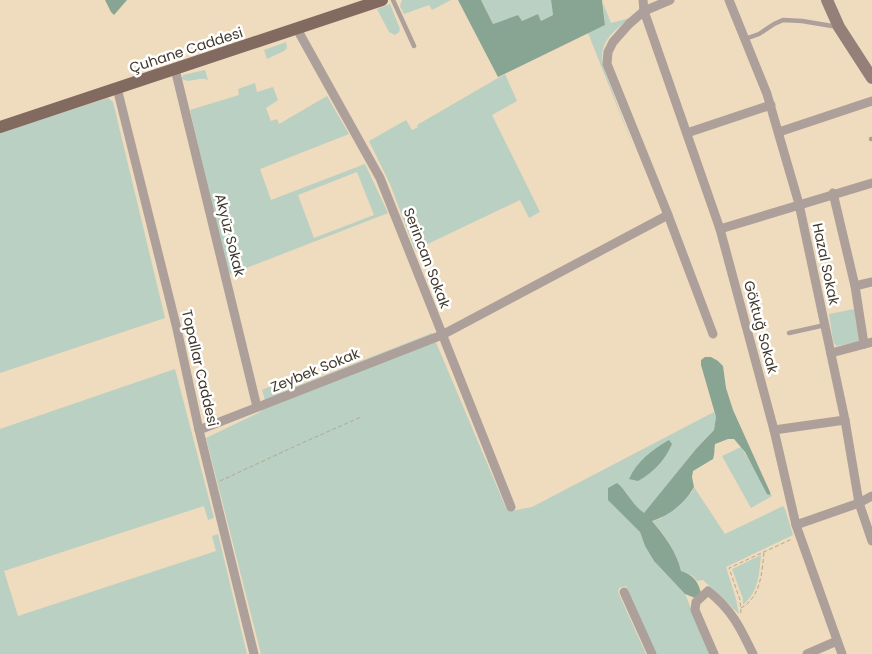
<svg xmlns="http://www.w3.org/2000/svg" width="872" height="654" font-family="Poppins,sans-serif">
<style>
.green{fill:#bad0c2;fill-rule:evenodd}
.forest{fill:#88a594}
.lines{fill:none;stroke-linecap:round;stroke-linejoin:round}
.path{stroke:#b6a68e;stroke-width:1;stroke-dasharray:4 2.5;stroke-linecap:butt}
.lane{stroke:#ad9f9a;stroke-width:4.5}
.street{stroke:#ad9f9a;stroke-width:9}
.secondary{stroke:#958079;stroke-width:12}
.primary{stroke:#836a61;stroke-width:12}
.labels{text-anchor:middle;stroke-width:5;stroke-linejoin:round;paint-order:stroke}
.street-label{font-size:14px;fill:#40382c;stroke:#fff}
</style>
<rect width="100%" height="100%" fill="#efdbbd"/>
<!-- green -->
<g class="green">
<polygon points="402,0 451,0 432,10 429,5 404,14 400,6"/>
<polygon points="481,0 551,0 553,15 541,21 538,14 522,21 518,15 493,24"/>
<path d="M603 3 611 23 630 18C612 33 597 42 604 69L635 151 588 33 605 25Z"/>
<polygon points="390,4 400,29 399,32 395,35 389,32 377,9"/>
<polygon points="286,42 287,48 284,51 267,59 264,50"/>
<path d="M205 70 208 80C199 76 191 84 182 79L183 75Z"/>
<polygon points="505,74 517,101 492,115 540,212 529,218 520,200 415,250 390,184 369,141 406,120 412,130 418,127 417,125"/>
<path d="M255 83 257 92 273 87 278 100 266 108 271 121 277 119 279 124 327 96 349 134 260 169 271 200 365 164 388 213 231 274 228 273 226 268 190 110 239 95 238 89ZM357 172 374 215 314 238 298 195Z"/>
<polygon points="108,98 113,102 165,318 0,373 0,133"/>
<polygon points="854,309 859,340 858,342 836,346 833,341 829,314"/>
<path d="M432 333 506 508 511 511 532 507 714 412 716 417 714 430 696 449 644 514 635 507 625 490 645 546 654 561 685 594 710 654H656L626 586 619 588 618 592 646 654H261L206 438 260 412C267 405 265 399 262 390L271 386 275 394 282 392Z"/>
<polygon points="175,369 214,518 208,520 204,506 4,571 18,616 216,551 212,536 218,534 247,654 0,654 0,429"/>
<polygon points="741,447 770,495 770,492 772,496 751,508 722,456"/>
<path d="M694 487 725 534 783 506 785 509 793 535 726 567 736 599 739 614 703 580 697 581 693 576 681 571C677 552 665 535 652 521L660 519 692 492Z"/>
<path d="M761 555C759 574 759 591 743 605V599L732 569Z"/>
</g>
<!-- forest -->
<g class="forest">
<polygon points="105,0 127,0 114,15 111,12"/>
<polygon points="458,0 481,0 493,24 518,15 522,21 538,14 541,21 553,15 551,0 602,0 605,25 498,77"/>
<path d="M705 357H711L718 361 723 366 726 388 733 410 770 492V495L767 494 745 452 734 439H728L715 444C714 450 715 453 713 459L693 471 692 477 694 487C685 503 669 516 652 521 664 535 677 552 681 571 693 575 698 581 701 593L695 598 685 594 654 561 645 546 640 532 608 500V488L617 483C628 492 632 505 644 513L696 449 714 430 716 417 701 365V360Z"/>
<path d="M669 440 672 444C665 460 653 473 638 481L629 479C637 461 652 450 669 440Z"/>
</g>
<g class="lines">
<!-- path -->
<g class="path">
<polyline points="220,481 302,443 361,417"/>
<path d="M741 608C761 597 762 572 764 552"/>
<polyline points="741,613 740,600 729,568 792,539"/>
</g>
<!-- lane -->
<g class="lane">
<polyline points="393,0 414,46"/>
<polyline points="745,39 759,34 774,24 783,20 802,21 838,27"/>
<polyline points="871,139 872,139"/>
<polyline points="789,333 825,325"/>
</g>
<!-- street -->
<g class="street">
<polyline points="643,0 644,11 720,229 774,430 796,525 842,654"/>
<polyline points="670,0 644,11 629,24 613,42 608,52 607,64 668,215 713,334"/>
<polyline points="729,0 767,94 799,204 845,420 859,503 872,541"/>
<polyline points="297,29 380,178 511,507"/>
<polyline points="175,69 257,407"/>
<polyline points="117,88 177,329 199,430 254,654"/>
<polyline points="779,132 872,101"/>
<polyline points="687,133 771,105"/>
<polyline points="833,193 855,286 864,344"/>
<polyline points="720,229 872,183"/>
<polyline points="855,286 872,282"/>
<polyline points="831,353 872,342"/>
<polyline points="199,430 442,335 668,215"/>
<polyline points="774,430 845,420"/>
<polyline points="796,525 859,503 872,496"/>
<polyline points="624,592 652,654"/>
<path d="M714 654 695 610 696 602 708 591C732 610 740 627 753 654"/>
<polyline points="807,654 837,641"/>
</g>
<!-- secondary -->
<polyline class="secondary" points="827,0 839,27 872,78"/>
<!-- primary -->
<polyline class="primary" points="0,127 382,0"/>
</g>
<g class="labels">
<!-- street labels -->
<g class="street-label">
<text transform="translate(186 50) rotate(-18)" y="5">Çuhane Caddesi</text>
<text transform="translate(230 235) rotate(76)" y="5">Akyüz Sokak</text>
<text transform="translate(427 258) rotate(69)" y="5">Serincan Sokak</text>
<text transform="translate(826 264) rotate(78)" y="5">Hazal Sokak</text>
<text transform="translate(761 327) rotate(75)" y="5">Göktuğ Sokak</text>
<text transform="translate(200 368) rotate(77)" y="5">Topallar Caddesi</text>
<text transform="translate(315 370) rotate(-22)" y="5">Zeybek Sokak</text>
</g>
</g>
</svg>
